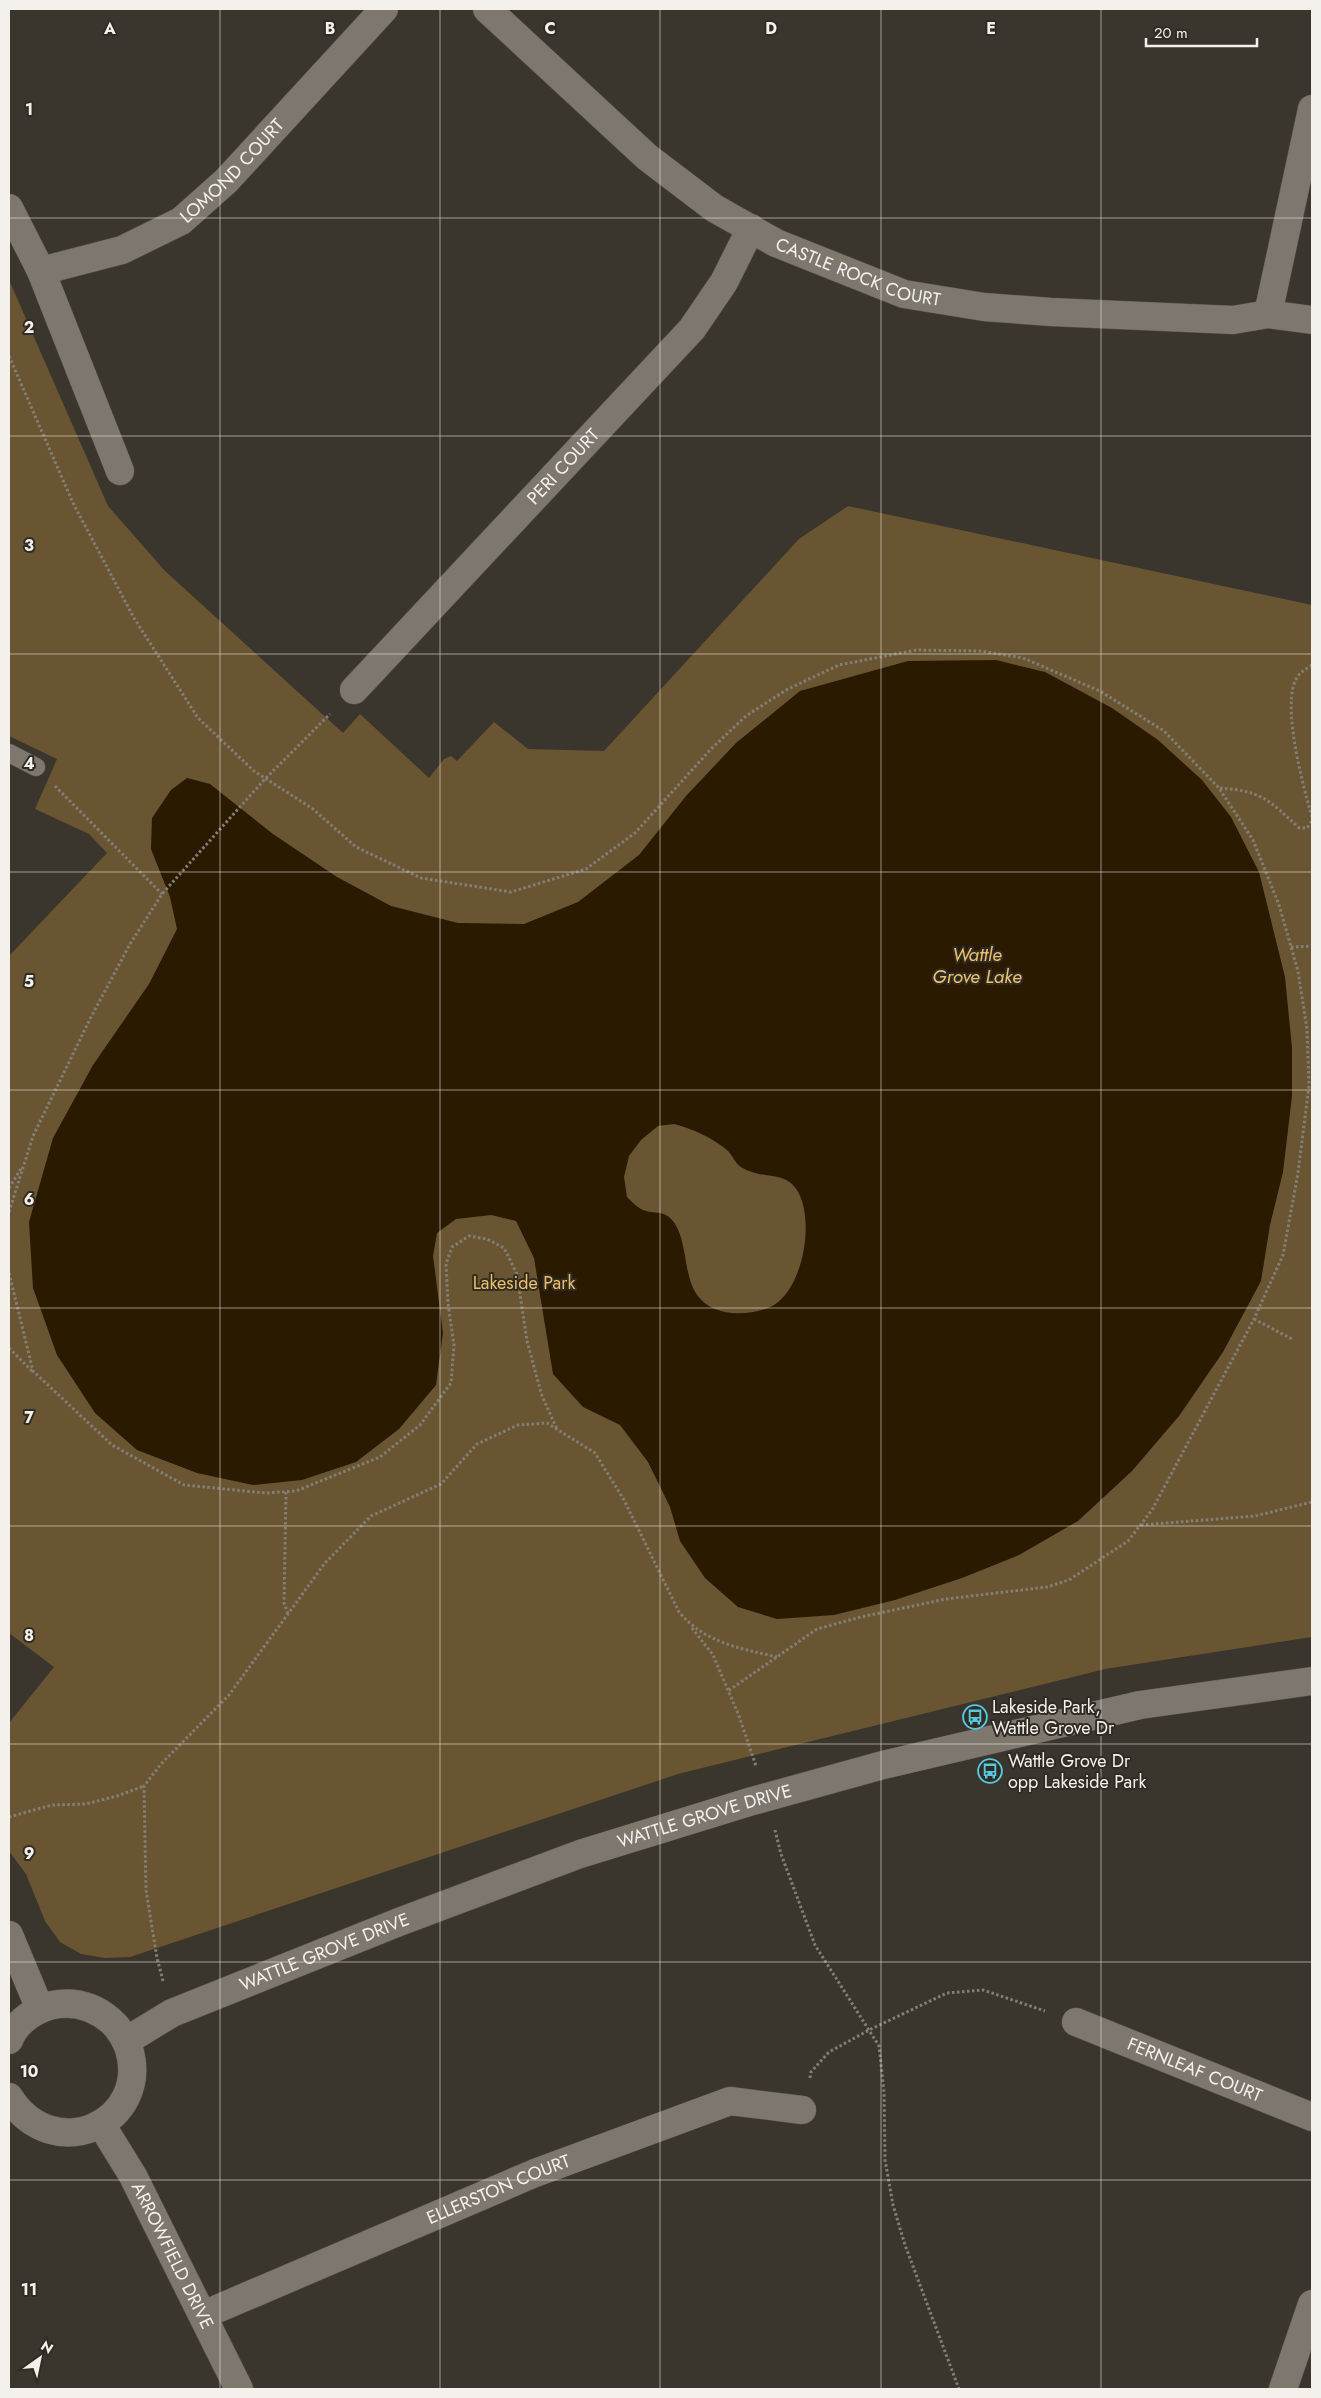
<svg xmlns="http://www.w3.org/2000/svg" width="1321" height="2398" font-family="Jost,sans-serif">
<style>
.green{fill:#695531}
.water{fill:#291a00;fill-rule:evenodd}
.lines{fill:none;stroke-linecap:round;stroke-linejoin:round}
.service-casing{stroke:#59544d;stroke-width:19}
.minor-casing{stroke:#59544d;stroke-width:29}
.tertiary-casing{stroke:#59544d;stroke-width:29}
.path{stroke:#837f77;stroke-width:3;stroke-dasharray:2.5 2.5;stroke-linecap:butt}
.service{stroke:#7d776e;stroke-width:18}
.minor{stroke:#7d776e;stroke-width:28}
.tertiary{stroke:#7d776e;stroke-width:28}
.grid{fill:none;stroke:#f4f1ec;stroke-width:1;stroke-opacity:0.55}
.labels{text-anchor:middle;stroke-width:4;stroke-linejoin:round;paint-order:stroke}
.street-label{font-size:18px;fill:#f4f1ec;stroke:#302c23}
.park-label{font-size:18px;fill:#edbf69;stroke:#302c23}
.poi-label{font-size:18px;fill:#f4f1ec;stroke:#302c23;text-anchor:start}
.water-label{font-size:19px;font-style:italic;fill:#efc16b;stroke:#302c23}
.grid-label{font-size:16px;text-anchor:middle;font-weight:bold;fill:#f4f1ec;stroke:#302c23;stroke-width:4;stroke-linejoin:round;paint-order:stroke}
</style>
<rect width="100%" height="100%" fill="#3b362d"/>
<!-- green -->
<polygon class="green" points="9,280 108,506 165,571 343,733 360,714 429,778 444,759 451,756 457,761 494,722 528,749 604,751 799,539 848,506 1312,605 1312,1637 1105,1669 678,1774 130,1957 105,1958 81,1954 60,1942 45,1921 26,1874 9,1851 9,1723 54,1667 9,1633 9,956 107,853 89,834 35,809 57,759 9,736"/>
<!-- water -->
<path class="water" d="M996 660 1045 672 1112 708 1158 740 1202 780 1231 817 1259 872 1285 977 1292 1048V1096L1283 1172 1270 1225 1261 1281 1223 1352 1179 1416 1132 1471 1078 1521 1019 1555 962 1578 895 1600 834 1615 777 1619 738 1607 705 1578 680 1541 670 1507 648 1462 620 1425 583 1407 553 1374 534 1258 516 1221 491 1215 456 1219 437 1233 433 1256 443 1333 436 1385 399 1429 356 1462 302 1480 253 1485 197 1473 137 1450 95 1413 57 1355 33 1288 29 1222 53 1138 93 1065 149 984 177 929 170 897 151 849 152 818 171 790 187 778 210 784 273 834 337 877 391 906 458 923 524 924 578 902 639 855 686 796 736 743 800 691 908 661ZM674 1124C693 1129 713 1138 728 1151 737 1161 734 1165 749 1171 765 1178 786 1172 797 1190 815 1219 804 1286 774 1305 758 1314 731 1316 715 1309 677 1293 693 1245 672 1220 663 1209 652 1215 641 1209 636 1206 631 1201 627 1197L624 1177 629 1156 641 1140 658 1126Z"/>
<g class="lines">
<!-- service casing -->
<g class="service-casing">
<polyline id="service" points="9,753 36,767"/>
</g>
<!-- minor casing -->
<g class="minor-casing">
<g id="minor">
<path id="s1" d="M487 9 647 157 714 208 776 243 904 294 984 307 1051 312 1233 320 1268 314 1312 320"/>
<polyline points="9,208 41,271 120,471"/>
<path id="s2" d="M41 271 122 250 181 221 226 181 384 9"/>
<polyline points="1268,314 1312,109"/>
<path id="s3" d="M354 690 692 329 724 282 751 228"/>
<polyline points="9,1935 40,2009"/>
<path id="s4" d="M1076 2022 1312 2117"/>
<path id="s5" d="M101 2124 133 2176 239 2389"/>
<path id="s6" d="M203 2315 535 2173 730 2101 802 2110"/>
<polyline points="1283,2389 1312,2304"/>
</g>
</g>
<!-- tertiary casing -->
<g class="tertiary-casing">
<g id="tertiary">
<path d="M9 2040C16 2021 39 2006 59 2004 79 2002 96 2008 111 2021 120 2029 125 2038 129 2049 151 2122 54 2168 9 2097"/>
<path id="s7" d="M126 2041 172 2013 399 1922 580 1854 749 1802 883 1765 1140 1705 1312 1681"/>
</g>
</g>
<!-- path -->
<g class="path">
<polyline points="9,356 73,503 134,618 198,718 254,771 313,809 356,847 421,878 511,892 586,869 635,833 711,749 746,716 786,690 839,665 916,650 981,651 1023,658 1100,691 1164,731 1219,788 1253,840 1279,905 1298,971 1307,1029 1309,1086 1298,1173 1283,1255 1254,1319 1152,1510 1128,1541 1069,1580 1047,1587 946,1599 861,1617 817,1629 728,1691"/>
<path d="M1312 665C1304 670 1297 674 1294 684 1284 714 1303 786 1312 817"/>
<polyline points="55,786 162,894"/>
<path d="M1220 788C1262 791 1269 800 1299 828H1307L1312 821"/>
<polyline points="1291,947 1312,946"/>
<polyline points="9,1188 22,1167"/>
<polyline points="9,1212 33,1136 90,1019 130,944 162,894 265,779 330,714"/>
<polyline points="9,1273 33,1371 112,1445 184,1485 266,1493 296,1491 380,1457 420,1425 451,1383 454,1345 448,1303 446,1264 452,1247 469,1236 487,1239 504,1248 517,1274 527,1341 542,1396 557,1429"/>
<polyline points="1254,1319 1292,1339"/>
<polyline points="9,1348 32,1371"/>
<polyline points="286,1492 284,1603 288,1614"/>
<polyline points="1141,1525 1255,1516 1312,1502"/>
<polyline points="692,1628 713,1655 739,1716 756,1766"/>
<polyline points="9,1817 52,1805 86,1804 117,1796 144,1786"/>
<polyline points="775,1830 781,1854 815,1945 879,2046 884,2092 885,2160 893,2205 905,2245 959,2389"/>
<path d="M163 1981 157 1958 146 1890 144 1786 161 1764 229 1695 325 1563 371 1516 441 1484 477 1444 518 1425 547 1423 595 1453 624 1500 679 1612C705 1643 739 1648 777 1657"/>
<polyline points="810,2078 811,2072 829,2052 871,2029 947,1993 983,1990 1045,2011"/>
</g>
<!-- service -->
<use href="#service" class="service"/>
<!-- minor -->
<use href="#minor" class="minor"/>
<!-- tertiary -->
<use href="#tertiary" class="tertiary"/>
</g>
<!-- grid -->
<path class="grid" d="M220 9V2389M440 9V2389M660 9V2389M881 9V2389M1101 9V2389M9 218H1312M9 436H1312M9 654H1312M9 872H1312M9 1090H1312M9 1308H1312M9 1526H1312M9 1744H1312M9 1962H1312M9 2180H1312"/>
<!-- icons -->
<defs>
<g id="bus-ring" transform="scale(1.25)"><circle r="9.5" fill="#302c23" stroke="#56c9e0" stroke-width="1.5"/><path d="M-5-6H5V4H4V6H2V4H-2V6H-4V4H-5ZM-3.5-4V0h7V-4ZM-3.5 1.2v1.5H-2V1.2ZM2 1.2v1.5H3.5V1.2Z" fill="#56c9e0"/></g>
</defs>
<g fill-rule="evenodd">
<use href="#bus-ring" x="975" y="1717"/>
<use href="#bus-ring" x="990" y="1771"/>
</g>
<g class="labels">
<!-- street labels -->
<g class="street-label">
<text dy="6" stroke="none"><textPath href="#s2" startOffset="221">LOMOND COURT</textPath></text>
<text dy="6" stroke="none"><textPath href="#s1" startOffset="461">CASTLE ROCK COURT</textPath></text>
<text dy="6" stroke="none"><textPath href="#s3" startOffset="306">PERI COURT</textPath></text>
<text dy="6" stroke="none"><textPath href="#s7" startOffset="622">WATTLE GROVE DRIVE</textPath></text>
<text dy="6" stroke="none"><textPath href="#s7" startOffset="218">WATTLE GROVE DRIVE</textPath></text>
<text dy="6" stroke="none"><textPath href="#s4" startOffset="128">FERNLEAF COURT</textPath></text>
<text dy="6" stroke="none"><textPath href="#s6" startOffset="321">ELLERSTON COURT</textPath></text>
<text dy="6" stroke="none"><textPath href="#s5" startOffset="150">ARROWFIELD DRIVE</textPath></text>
</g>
<!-- park labels -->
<g class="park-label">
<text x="524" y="1289">Lakeside Park</text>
</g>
<!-- poi labels -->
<g class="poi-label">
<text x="992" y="1713">Lakeside Park,<tspan x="992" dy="21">Wattle Grove Dr</tspan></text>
<text x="1008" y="1767">Wattle Grove Dr<tspan x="1008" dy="21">opp Lakeside Park</tspan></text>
</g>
<!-- water labels -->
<g class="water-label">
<text x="977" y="961">Wattle<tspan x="977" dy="22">Grove Lake</tspan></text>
</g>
</g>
<g class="grid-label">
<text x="110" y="34">A</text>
<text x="330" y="34">B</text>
<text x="550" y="34">C</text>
<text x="771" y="34">D</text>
<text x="991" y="34">E</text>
<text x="29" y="115">1</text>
<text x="29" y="333">2</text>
<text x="29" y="551">3</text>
<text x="29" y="769">4</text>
<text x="29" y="987">5</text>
<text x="29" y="1205">6</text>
<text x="29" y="1423">7</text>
<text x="29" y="1641">8</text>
<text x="29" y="1859">9</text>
<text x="29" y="2077">10</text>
<text x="29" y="2295">11</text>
</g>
<!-- border -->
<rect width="1321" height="2398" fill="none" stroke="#f4f1ec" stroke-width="20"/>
<!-- north arrow -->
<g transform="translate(40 2358) rotate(33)" stroke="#302c23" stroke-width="4" paint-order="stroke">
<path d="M0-4L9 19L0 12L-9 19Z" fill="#f4f1ec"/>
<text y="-8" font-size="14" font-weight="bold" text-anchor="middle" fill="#f4f1ec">N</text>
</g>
<!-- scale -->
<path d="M1146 38v8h111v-8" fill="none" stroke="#f4f1ec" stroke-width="2.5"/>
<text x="1154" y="38" font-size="15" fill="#f4f1ec" stroke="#302c23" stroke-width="4" paint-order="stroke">20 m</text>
</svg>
